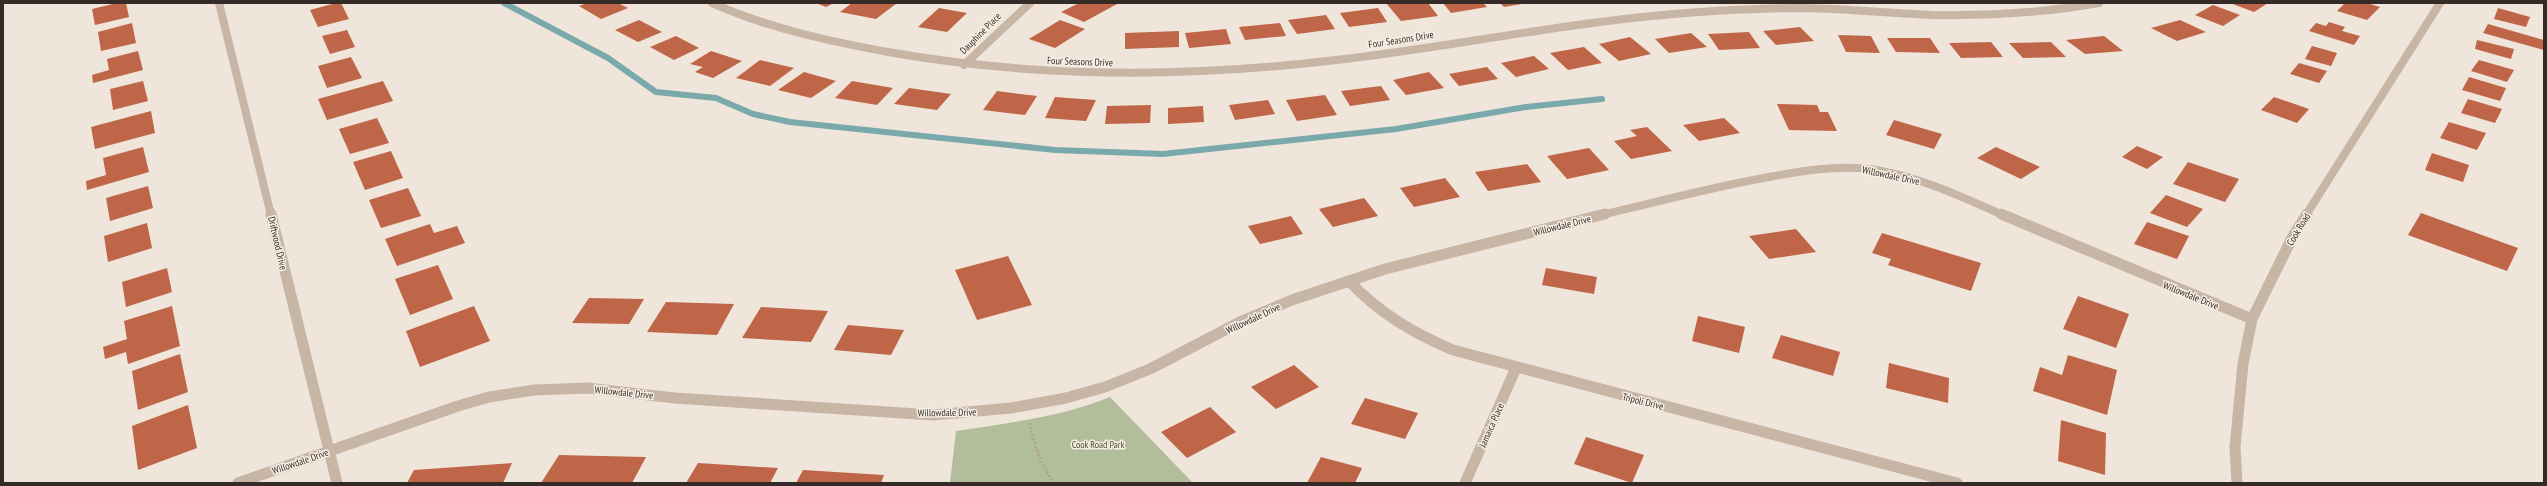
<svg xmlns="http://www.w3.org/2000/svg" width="2547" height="486" font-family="'PT Sans Narrow',sans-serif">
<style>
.green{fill:#b2be9b}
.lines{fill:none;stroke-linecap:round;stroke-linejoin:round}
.stream{stroke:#7aa9ab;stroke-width:6}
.building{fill:#bf6548}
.path{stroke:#b39f91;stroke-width:2.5;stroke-dasharray:2 2;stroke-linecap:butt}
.street-far1{stroke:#c7b5a6;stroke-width:8}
.street{stroke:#c7b5a6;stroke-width:11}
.labels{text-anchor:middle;stroke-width:3;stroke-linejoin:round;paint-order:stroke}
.street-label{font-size:10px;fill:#342b27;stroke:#f8efe5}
.park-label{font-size:10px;fill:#43502c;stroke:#f8efe5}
</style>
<rect width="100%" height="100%" fill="#f0e5da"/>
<!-- green -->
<path class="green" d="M1110 397 1193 483H950L956 431C1007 423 1062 417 1110 397Z"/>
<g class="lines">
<!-- stream -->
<polyline class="stream" points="504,3 608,58 656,92 716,98 753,114 790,122 1055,150 1163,154 1396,129 1526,107 1602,99"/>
</g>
<!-- building -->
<g class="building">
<polygon points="117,3 126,3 129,17 95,25 92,9"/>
<polygon points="336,3 341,3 349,19 318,27 310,10"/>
<polygon points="587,3 618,3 628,8 601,19 579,6"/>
<polygon points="816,3 834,3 826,7"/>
<polygon points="852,3 897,3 876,19 840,12"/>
<polygon points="1079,3 1115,3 1117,4 1084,22 1061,12"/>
<polygon points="1386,3 1428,3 1438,16 1401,21"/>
<polygon points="1443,3 1483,3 1487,7 1451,13"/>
<polygon points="1500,3 1522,3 1522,4 1504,7"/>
<polygon points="2230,3 2268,3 2254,12"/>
<polygon points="2345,3 2367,3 2380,7 2367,20 2337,11"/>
<polygon points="2213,5 2240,15 2223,26 2195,15"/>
<polygon points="939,8 967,13 947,32 918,27"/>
<polygon points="1378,8 1387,22 1349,27 1340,13"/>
<polygon points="2498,8 2530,17 2526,27 2494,19"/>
<polygon points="1326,15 1335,29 1297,34 1288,20"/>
<polygon points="639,20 662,32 638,42 615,30"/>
<polygon points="1060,20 1085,29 1055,48 1029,39"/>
<polygon points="2180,20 2206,32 2177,41 2151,28"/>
<polygon points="2329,22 2345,27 2342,31 2360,36 2354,45 2309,31 2316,23 2326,26"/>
<polygon points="132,23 136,43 101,51 98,32"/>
<polygon points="1280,23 1286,36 1245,40 1239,27"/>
<polygon points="2488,24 2544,40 2544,50 2483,33"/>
<polygon points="1800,27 1814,41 1776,45 1763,31"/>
<polygon points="1226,29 1231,44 1189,48 1185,33"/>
<polygon points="347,30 355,47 330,54 322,36"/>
<polygon points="1179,31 1179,47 1125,49 1125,33"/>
<polygon points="1749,32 1760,48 1719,50 1708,34"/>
<polygon points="1691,33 1707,47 1669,53 1655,39"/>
<polygon points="1838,35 1871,36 1880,53 1846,52"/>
<polygon points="676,36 699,48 674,60 650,47"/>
<polygon points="2104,36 2123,51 2085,54 2066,40"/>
<polygon points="1630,37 1651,54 1619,61 1599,44"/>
<polygon points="1887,38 1930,38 1940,53 1896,52"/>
<polygon points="2477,40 2514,49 2511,59 2475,49"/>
<polygon points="1991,42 2003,57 1961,58 1949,43"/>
<polygon points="2051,42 2066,57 2023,58 2009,43"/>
<polygon points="2312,46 2337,53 2331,66 2305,59"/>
<polygon points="1584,47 1602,63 1568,70 1550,53"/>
<polygon points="138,51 143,70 93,83 92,75 109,70 107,59"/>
<polygon points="711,51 742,61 713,78 695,72 703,67 690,64"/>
<polygon points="1534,56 1549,69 1516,77 1501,63"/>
<polygon points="351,57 362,78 327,88 318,66"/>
<polygon points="760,60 794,68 770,86 736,78"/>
<polygon points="2479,60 2514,70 2507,82 2471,71"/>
<polygon points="2299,63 2327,71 2319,83 2290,74"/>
<polygon points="1487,67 1498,79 1459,86 1449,74"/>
<polygon points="804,72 836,81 811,98 778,90"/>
<polygon points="1429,72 1444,88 1406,95 1393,80"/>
<polygon points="2469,77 2506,88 2500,101 2462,90"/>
<polygon points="143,81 148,101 113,110 110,89"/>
<polygon points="383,81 393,101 327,120 318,99"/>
<polygon points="852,81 893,88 877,105 835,98"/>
<polygon points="1381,86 1390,100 1350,106 1341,91"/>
<polygon points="909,88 951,94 937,110 894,104"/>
<polygon points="997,91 1037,96 1025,115 983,110"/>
<polygon points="1325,95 1337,115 1297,121 1286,100"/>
<polygon points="1055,97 1096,100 1086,121 1045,118"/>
<polygon points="2274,97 2309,109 2297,123 2261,110"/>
<polygon points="2468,99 2502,109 2495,123 2461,113"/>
<polygon points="1268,100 1275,114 1235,120 1229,105"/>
<polygon points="1777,104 1817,105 1820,112 1828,112 1837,131 1789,130"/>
<polygon points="1151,105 1150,123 1105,124 1107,106"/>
<polygon points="1203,106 1204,122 1168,124 1168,108"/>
<polygon points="151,111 155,133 95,149 91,127"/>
<polygon points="377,118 389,143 350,154 339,129"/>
<polygon points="1724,118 1740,133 1699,141 1683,125"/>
<polygon points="1894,120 1942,134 1934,149 1886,135"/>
<polygon points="2449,122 2486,133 2477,150 2440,138"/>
<polygon points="1647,127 1672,151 1631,159 1614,141 1637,136 1630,130"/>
<polygon points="2137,146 2163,157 2147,169 2122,157"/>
<polygon points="143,147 149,172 87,190 86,181 106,175 103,158"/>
<polygon points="1996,147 2040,167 2021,179 1977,158"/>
<polygon points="1589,148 1609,170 1567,179 1547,156"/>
<polygon points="391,151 403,178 365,190 353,162"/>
<polygon points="2432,153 2469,165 2463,182 2425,170"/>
<polygon points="2188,162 2239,179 2225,202 2173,184"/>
<polygon points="1527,164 1541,182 1488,191 1475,172"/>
<polygon points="1445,178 1460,197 1414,207 1400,188"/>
<polygon points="148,186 153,208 110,221 106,198"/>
<polygon points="408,188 421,216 381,228 369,200"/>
<polygon points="2166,195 2203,209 2187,227 2150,213"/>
<polygon points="1364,198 1378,216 1333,227 1319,209"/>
<polygon points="2421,213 2518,248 2507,271 2408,235"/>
<polygon points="1291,216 1303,234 1260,244 1248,226"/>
<polygon points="2147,222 2189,236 2177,259 2134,244"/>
<polygon points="147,223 152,248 108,262 104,236"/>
<polygon points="430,224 434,233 457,226 465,243 397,266 385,239"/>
<polygon points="1796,229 1816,252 1769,259 1749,236"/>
<polygon points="1882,233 1981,263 1971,291 1888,265 1891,259 1872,253"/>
<polygon points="1008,256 1032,305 977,320 955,270"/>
<polygon points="438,265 453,299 410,315 395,279"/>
<polygon points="167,268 172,292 126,307 122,282"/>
<polygon points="1546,268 1597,277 1594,294 1542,285"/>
<polygon points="2078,296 2129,314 2116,348 2063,329"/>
<polygon points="589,298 644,299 629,324 572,323"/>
<polygon points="666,302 734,304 717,335 647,332"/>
<polygon points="172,306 180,346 128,364 126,352 105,359 103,347 127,339 124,321"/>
<polygon points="474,306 490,341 420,367 406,331"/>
<polygon points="761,307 828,311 811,342 742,338"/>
<polygon points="1698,316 1745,327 1739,353 1692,341"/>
<polygon points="848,325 904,330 891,355 834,350"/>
<polygon points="1781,335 1840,352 1833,376 1772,358"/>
<polygon points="180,354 188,392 138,410 132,371"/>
<polygon points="2068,355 2117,370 2107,415 2033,391 2040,367 2062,375"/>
<polygon points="1889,363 1949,378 1948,403 1886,388"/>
<polygon points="1294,365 1319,387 1276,409 1251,387"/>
<polygon points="1365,398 1418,413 1405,439 1351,424"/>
<polygon points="188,405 197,448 138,470 132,426"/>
<polygon points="1210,407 1236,432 1187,458 1161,432"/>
<polygon points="2061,420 2106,433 2105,475 2058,461"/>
<polygon points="1586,437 1644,455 1632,483 1574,464"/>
<polygon points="559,455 646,457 632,483 541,483"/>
<polygon points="1321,457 1362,468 1355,483 1307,483"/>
<polygon points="512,463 503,483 407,483 414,470"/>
<polygon points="698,463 778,468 770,483 686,483"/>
<polygon points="803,470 884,475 881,483 796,483"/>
</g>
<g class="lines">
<!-- path -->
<polyline class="path" points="1029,423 1039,457 1053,483"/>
<!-- street-far1 -->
<g class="street-far1">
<polyline points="219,3 271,215"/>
<path d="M712 3C768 28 828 41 888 52 1036 78 1187 78 1336 60 1458 46 1577 20 1699 12 1734 10 1769 8 1804 8 1847 9 1889 13 1931 15 1987 16 2043 13 2099 3"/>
<polyline points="964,65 1030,3"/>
<path d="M1601 215C1657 202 1712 187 1769 177 1802 171 1835 165 1869 169 1916 175 1960 196 2003 215"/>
<polyline points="2306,215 2440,3"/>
</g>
<!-- street -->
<g class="street">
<polyline points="271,214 337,483"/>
<polyline points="2001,214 2252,319"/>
<path d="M1349 281C1379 313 1413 333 1453 350L1957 483"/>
<polyline points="238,483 458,406 489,397 534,390 587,388 675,398 933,415 1011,408 1066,398 1105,387 1150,369 1242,321 1292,300 1385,269 1605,214"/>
<polyline points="1465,483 1516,368"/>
<polyline points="2237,483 2235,447 2243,364 2252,319 2293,236 2307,214"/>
</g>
</g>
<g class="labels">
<!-- street labels -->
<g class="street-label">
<text transform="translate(980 33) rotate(-45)" y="4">Dauphine Place</text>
<text transform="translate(1401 39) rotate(-9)" y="4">Four Seasons Drive</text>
<text transform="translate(1080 61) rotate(2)" y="4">Four Seasons Drive</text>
<text transform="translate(1891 175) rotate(12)" y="4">Willowdale Drive</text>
<text transform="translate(1562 225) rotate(-14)" y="4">Willowdale Drive</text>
<text transform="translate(2298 229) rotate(-59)" y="4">Cook Road</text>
<text transform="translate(278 243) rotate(77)" y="4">Driftwood Drive</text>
<text transform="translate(2191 295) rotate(22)" y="4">Willowdale Drive</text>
<text transform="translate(1253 318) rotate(-25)" y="4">Willowdale Drive</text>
<text transform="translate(624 392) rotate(6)" y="4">Willowdale Drive</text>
<text transform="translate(1643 401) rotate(14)" y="4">Tripoli Drive</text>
<text transform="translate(947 412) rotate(-1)" y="4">Willowdale Drive</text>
<text transform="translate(1491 425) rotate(-66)" y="4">Jamaica Place</text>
<text transform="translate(300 461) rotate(-19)" y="4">Willowdale Drive</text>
</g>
<!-- park labels -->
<g class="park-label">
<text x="1098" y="448">Cook Road Park</text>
</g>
</g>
<!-- border -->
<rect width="2547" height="486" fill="none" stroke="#342b27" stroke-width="8"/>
</svg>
